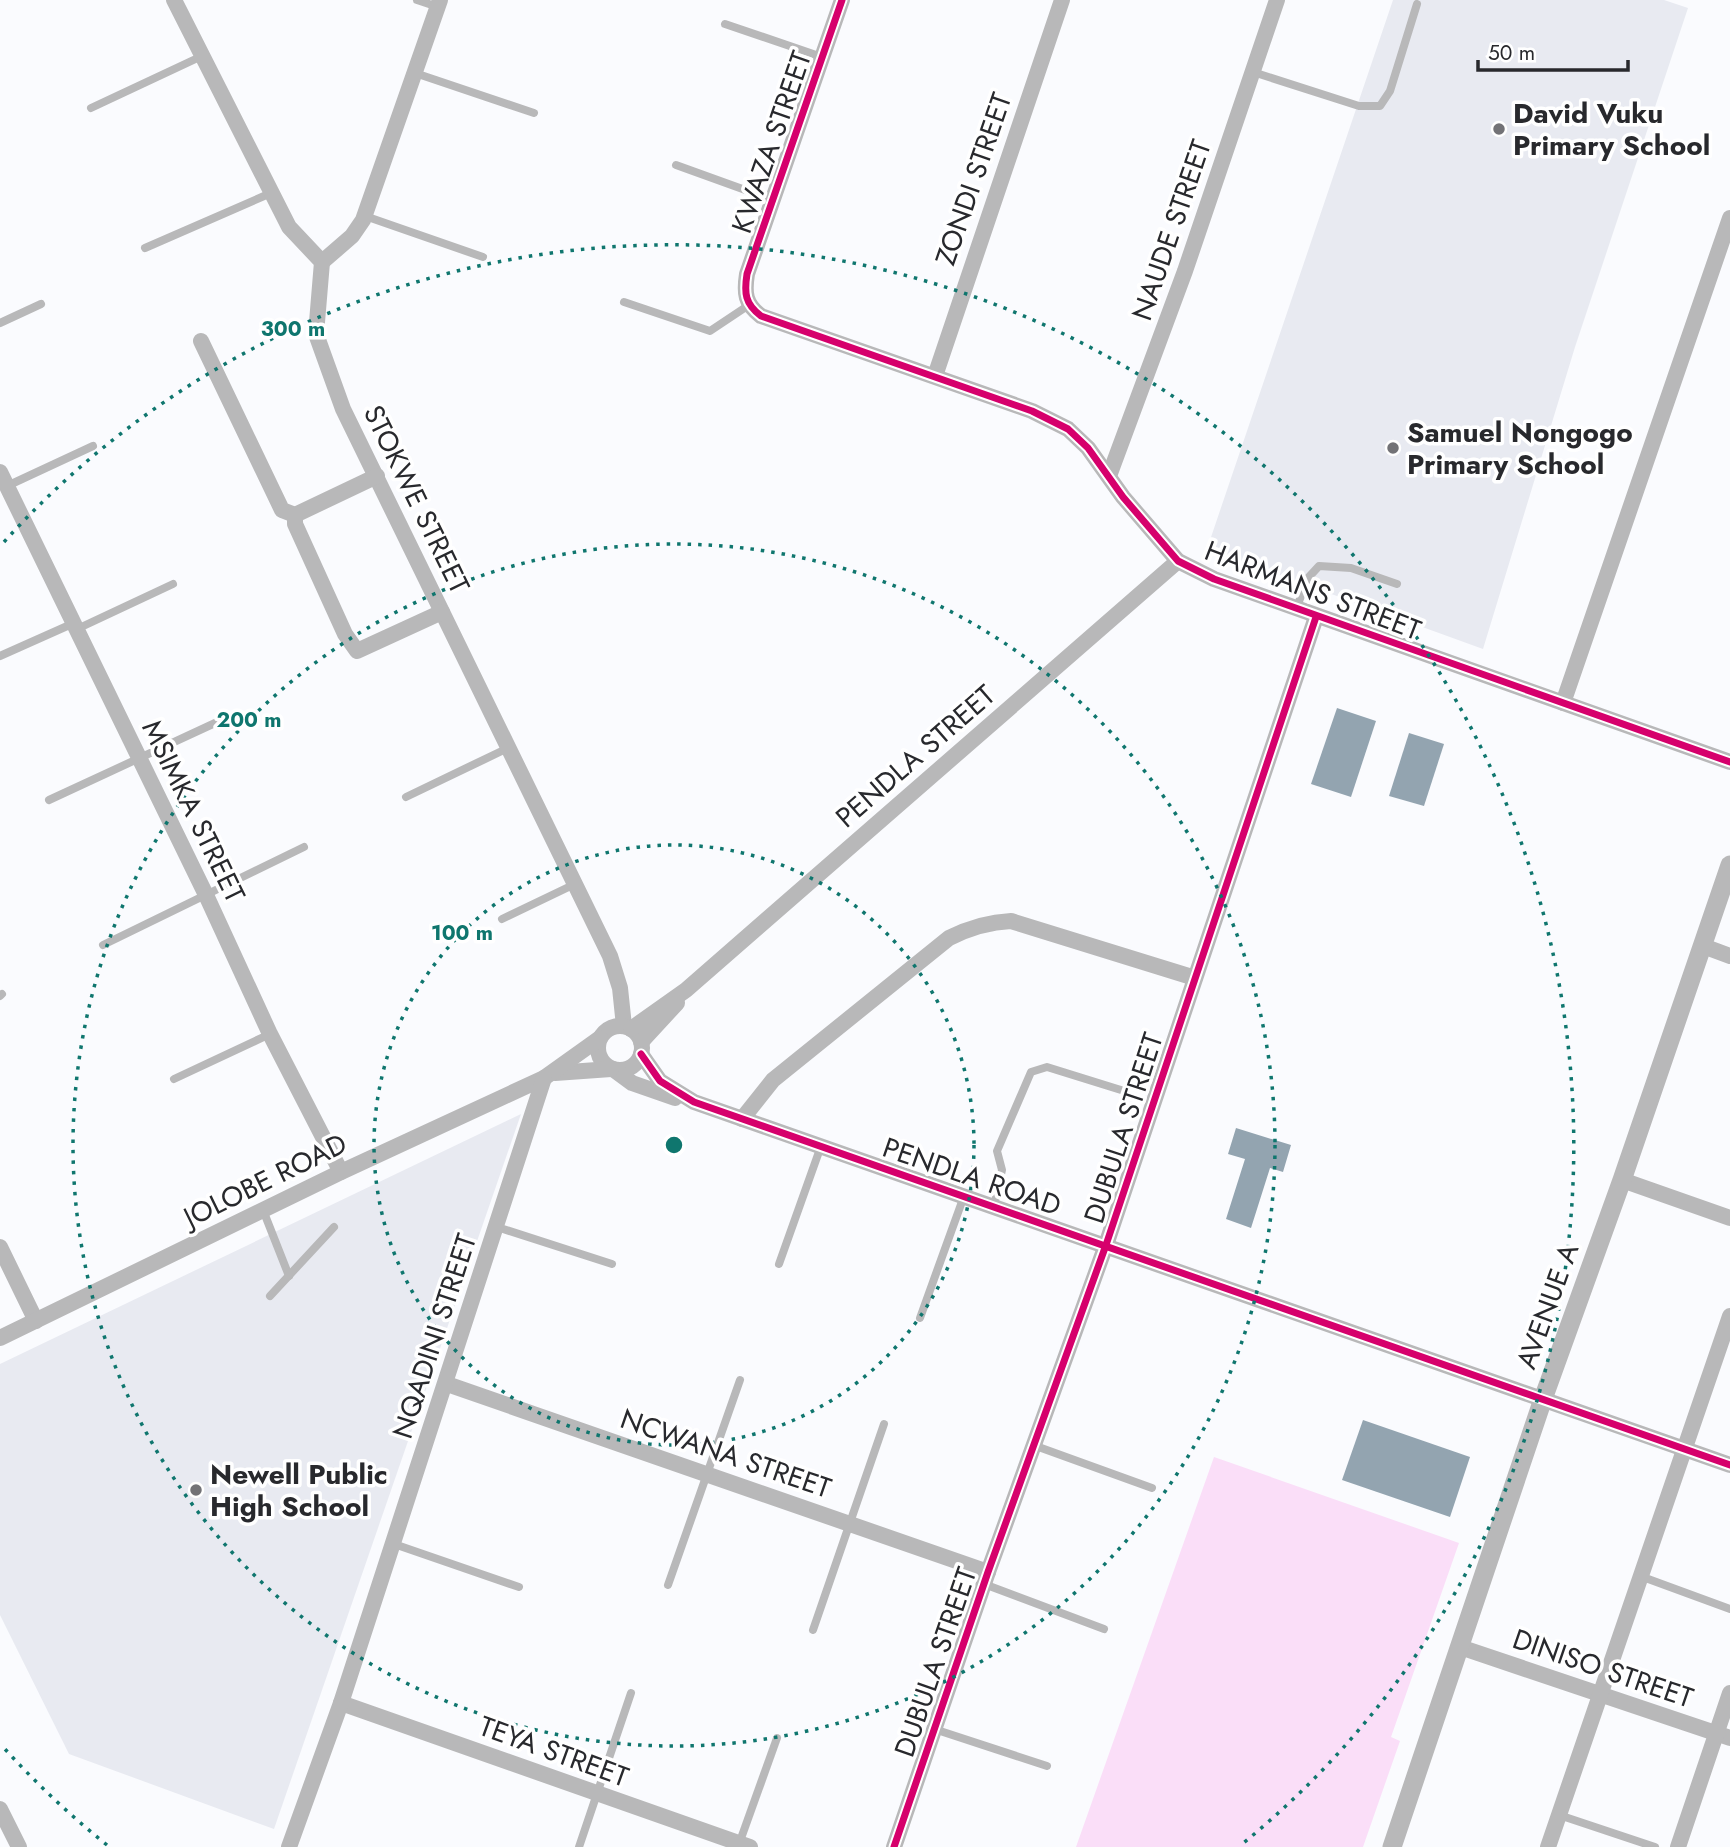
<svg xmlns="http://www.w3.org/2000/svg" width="1730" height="1847" font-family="Jost,sans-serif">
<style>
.built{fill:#e8eaf1}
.green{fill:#fadef8}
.building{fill:#93a4b0}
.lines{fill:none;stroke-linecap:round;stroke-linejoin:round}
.service{stroke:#b8b8b9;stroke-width:8}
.minor{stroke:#b8b8b9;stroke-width:16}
.tertiary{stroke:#b8b8b9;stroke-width:19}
.cycleway-casing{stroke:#fff;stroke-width:11}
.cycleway{stroke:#d6006c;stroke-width:7}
.ring{fill:none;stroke:#0f766e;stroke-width:3.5;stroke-dasharray:3.5 7}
.poi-dot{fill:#727276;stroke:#fff;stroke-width:2.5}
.labels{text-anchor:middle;stroke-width:7;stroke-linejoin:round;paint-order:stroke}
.poi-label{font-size:28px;font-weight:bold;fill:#28292d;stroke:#fff;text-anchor:start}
.street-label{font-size:28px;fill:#28292d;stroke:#fff}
.centre{fill:#0f766e;stroke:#fff;stroke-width:3.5}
.ring-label{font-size:21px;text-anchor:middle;font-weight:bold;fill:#0f766e;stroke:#fff;stroke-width:7;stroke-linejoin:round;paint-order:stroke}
</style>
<rect width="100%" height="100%" fill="#fafbfe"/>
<!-- built -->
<g class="built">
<polygon points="1393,0 1664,0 1688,8 1575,347 1483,649 1207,549"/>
<polygon points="521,1114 274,1829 69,1754 0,1615 0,1364"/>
</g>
<!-- green -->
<polygon class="green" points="1214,1457 1459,1543 1391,1737 1400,1741 1363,1847 1076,1847"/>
<!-- building -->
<g class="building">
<polygon points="1337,708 1376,721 1351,797 1311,784"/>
<polygon points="1409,733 1444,744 1424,806 1389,796"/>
<polygon points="1236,1128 1291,1145 1283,1172 1270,1168 1251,1228 1226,1219 1245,1159 1228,1154"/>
<polygon points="1363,1420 1470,1457 1450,1517 1342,1480"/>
</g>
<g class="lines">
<!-- service -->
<g class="service">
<polyline points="417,0 438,7"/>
<polyline points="725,24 822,57"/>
<polyline points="1253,72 1359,106 1380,106 1390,91 1417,4"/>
<polyline points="415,73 534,113"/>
<polyline points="91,108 202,56"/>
<polyline points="676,165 773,200"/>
<polyline points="365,216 483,257"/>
<polyline points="145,248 271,193"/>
<polyline points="624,302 710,331 749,305"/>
<polyline points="0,323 41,304"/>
<polyline points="7,486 93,446"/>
<polyline points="1296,610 1307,579 1319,566 1351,568 1397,584"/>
<polyline points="77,629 173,584"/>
<polyline points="0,656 74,623"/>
<polyline points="406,797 508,748"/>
<polyline points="49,800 228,717"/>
<polyline points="502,919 575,884"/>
<polyline points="103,945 304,847"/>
<polyline points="0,996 2,994"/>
<polyline points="174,1079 270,1034"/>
<polyline points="994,1206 1002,1170 997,1151 1031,1072 1047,1067 1121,1090"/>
<polyline points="263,1210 289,1276"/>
<polyline points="497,1227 612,1264"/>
<polyline points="779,1264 821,1146"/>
<polyline points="270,1296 334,1227"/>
<polyline points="920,1318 964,1196"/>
<polyline points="1033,1445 1152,1488"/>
<polyline points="394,1544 519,1587"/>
<polyline points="1640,1576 1730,1609"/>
<polyline points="984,1584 1104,1629"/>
<polyline points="668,1585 740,1380"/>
<polyline points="813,1630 884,1424"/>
<polyline points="934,1729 1047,1766"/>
<polyline points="1559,1815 1655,1847"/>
<polyline points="739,1844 777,1738"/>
<polyline points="579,1847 631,1693"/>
</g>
<!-- minor -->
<g class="minor">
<polyline points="174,0 289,227 322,262 316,334 343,409 610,956 620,988 624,1026"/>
<path d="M842 0 747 274C744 293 745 304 761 316L1032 411 1068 429 1088 448 1123 497 1178 561 1214 579 1730 762"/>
<polyline points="322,262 352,236 363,220 440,0"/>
<polyline points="201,341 282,510 295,515"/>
<polyline points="935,376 1062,0"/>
<polyline points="0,472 206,895 270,1034 341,1172"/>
<polyline points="377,476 295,515 295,524 345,634 357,651 442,612"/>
<polyline points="1109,476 1185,271 1277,0"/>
<polyline points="1563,703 1730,218"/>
<polyline points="1703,946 1730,956"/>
<circle cx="620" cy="1048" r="22"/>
<polyline points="631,1029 686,990 1178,561"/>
<polyline points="641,1042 677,1003"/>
<polyline points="641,1054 660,1081 694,1102 1730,1465"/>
<polyline points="613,1069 632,1083 675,1098"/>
<polyline points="555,1073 611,1069"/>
<path d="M742 1119 773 1080 949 938C969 928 988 922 1011 921L1195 978"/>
<polyline points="1622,1180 1730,1218"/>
<polyline points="0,1247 36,1321"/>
<polyline points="0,1338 341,1172 544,1078 600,1038"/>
<polyline points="447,1384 988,1572"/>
<polyline points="1460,1647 1730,1738"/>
<polyline points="341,1703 750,1847"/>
<polyline points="0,1809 19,1847"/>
<polyline points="289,1847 341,1703 544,1078"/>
<polyline points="894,1847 988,1572 1106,1245 1316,617"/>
<polyline points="1548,1847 1730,1316"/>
<polyline points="1678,1847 1730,1693"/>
</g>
<!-- tertiary -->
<polyline class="tertiary" points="1392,1847 1543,1399 1622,1180 1730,865"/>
<!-- cycleway casing -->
<g class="cycleway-casing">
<g id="cycleway">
<path d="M842 0 747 274C744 293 745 304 761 316L1032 411 1068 429 1088 448 1123 497 1178 561 1214 579 1730 762"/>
<polyline points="641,1054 660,1081 694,1102 1730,1465"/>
<polyline points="894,1847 988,1572 1106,1245 1316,617"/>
</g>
</g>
<!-- cycleway -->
<use href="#cycleway" class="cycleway"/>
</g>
<!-- distance rings -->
<g class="ring">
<circle cx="674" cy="1145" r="300"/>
<circle cx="674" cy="1145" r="601"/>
<path d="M107 1845A901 901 0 0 1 4 1748M4 542A901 901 0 1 1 1241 1845"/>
</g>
<!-- markers -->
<g class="poi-dot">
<circle cx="1499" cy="129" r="7"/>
<circle cx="1393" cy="448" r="7"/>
<circle cx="196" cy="1490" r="7"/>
</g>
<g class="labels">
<!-- poi labels -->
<g class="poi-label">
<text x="1513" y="123">David Vuku<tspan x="1513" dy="32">Primary School</tspan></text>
<text x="1407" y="442">Samuel Nongogo<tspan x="1407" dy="32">Primary School</tspan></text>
<text x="210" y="1484">Newell Public<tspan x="210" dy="32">High School</tspan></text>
</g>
<!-- street labels -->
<g class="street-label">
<text transform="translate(771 142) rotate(-71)" y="10">KWAZA STREET</text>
<text transform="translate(973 179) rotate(-71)" y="10">ZONDI STREET</text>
<text transform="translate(1171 230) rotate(-71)" y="10">NAUDE STREET</text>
<text transform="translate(417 499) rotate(64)" y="10">STOKWE STREET</text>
<text transform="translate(1313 590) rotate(21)" y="10">HARMANS STREET</text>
<text transform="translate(915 756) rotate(-41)" y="10">PENDLA STREET</text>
<text transform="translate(194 811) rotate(64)" y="10">MSIMKA STREET</text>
<text transform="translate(1123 1128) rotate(-72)" y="10">DUBULA STREET</text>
<text transform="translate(972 1176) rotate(19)" y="10">PENDLA ROAD</text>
<text transform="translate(265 1180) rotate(-26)" y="10">JOLOBE ROAD</text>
<text transform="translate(1547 1306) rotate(-70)" y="10">AVENUE A</text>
<text transform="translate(434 1336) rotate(-72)" y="10">NQADINI STREET</text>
<text transform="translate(726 1453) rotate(19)" y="10">NCWANA STREET</text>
<text transform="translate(935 1662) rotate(-71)" y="10">DUBULA STREET</text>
<text transform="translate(1603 1668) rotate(19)" y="10">DINISO STREET</text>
<text transform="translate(554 1751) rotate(20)" y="10">TEYA STREET</text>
</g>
</g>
<circle cx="674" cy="1145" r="10" class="centre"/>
<g class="ring-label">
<text x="293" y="336">300 m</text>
<text x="249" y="727">200 m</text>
<text x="462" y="940">100 m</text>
</g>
<!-- scale -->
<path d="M1478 60v10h150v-10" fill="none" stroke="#28292d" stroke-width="3.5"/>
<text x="1488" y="60" font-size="21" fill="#28292d" stroke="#ffffff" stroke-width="5" paint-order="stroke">50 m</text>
</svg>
